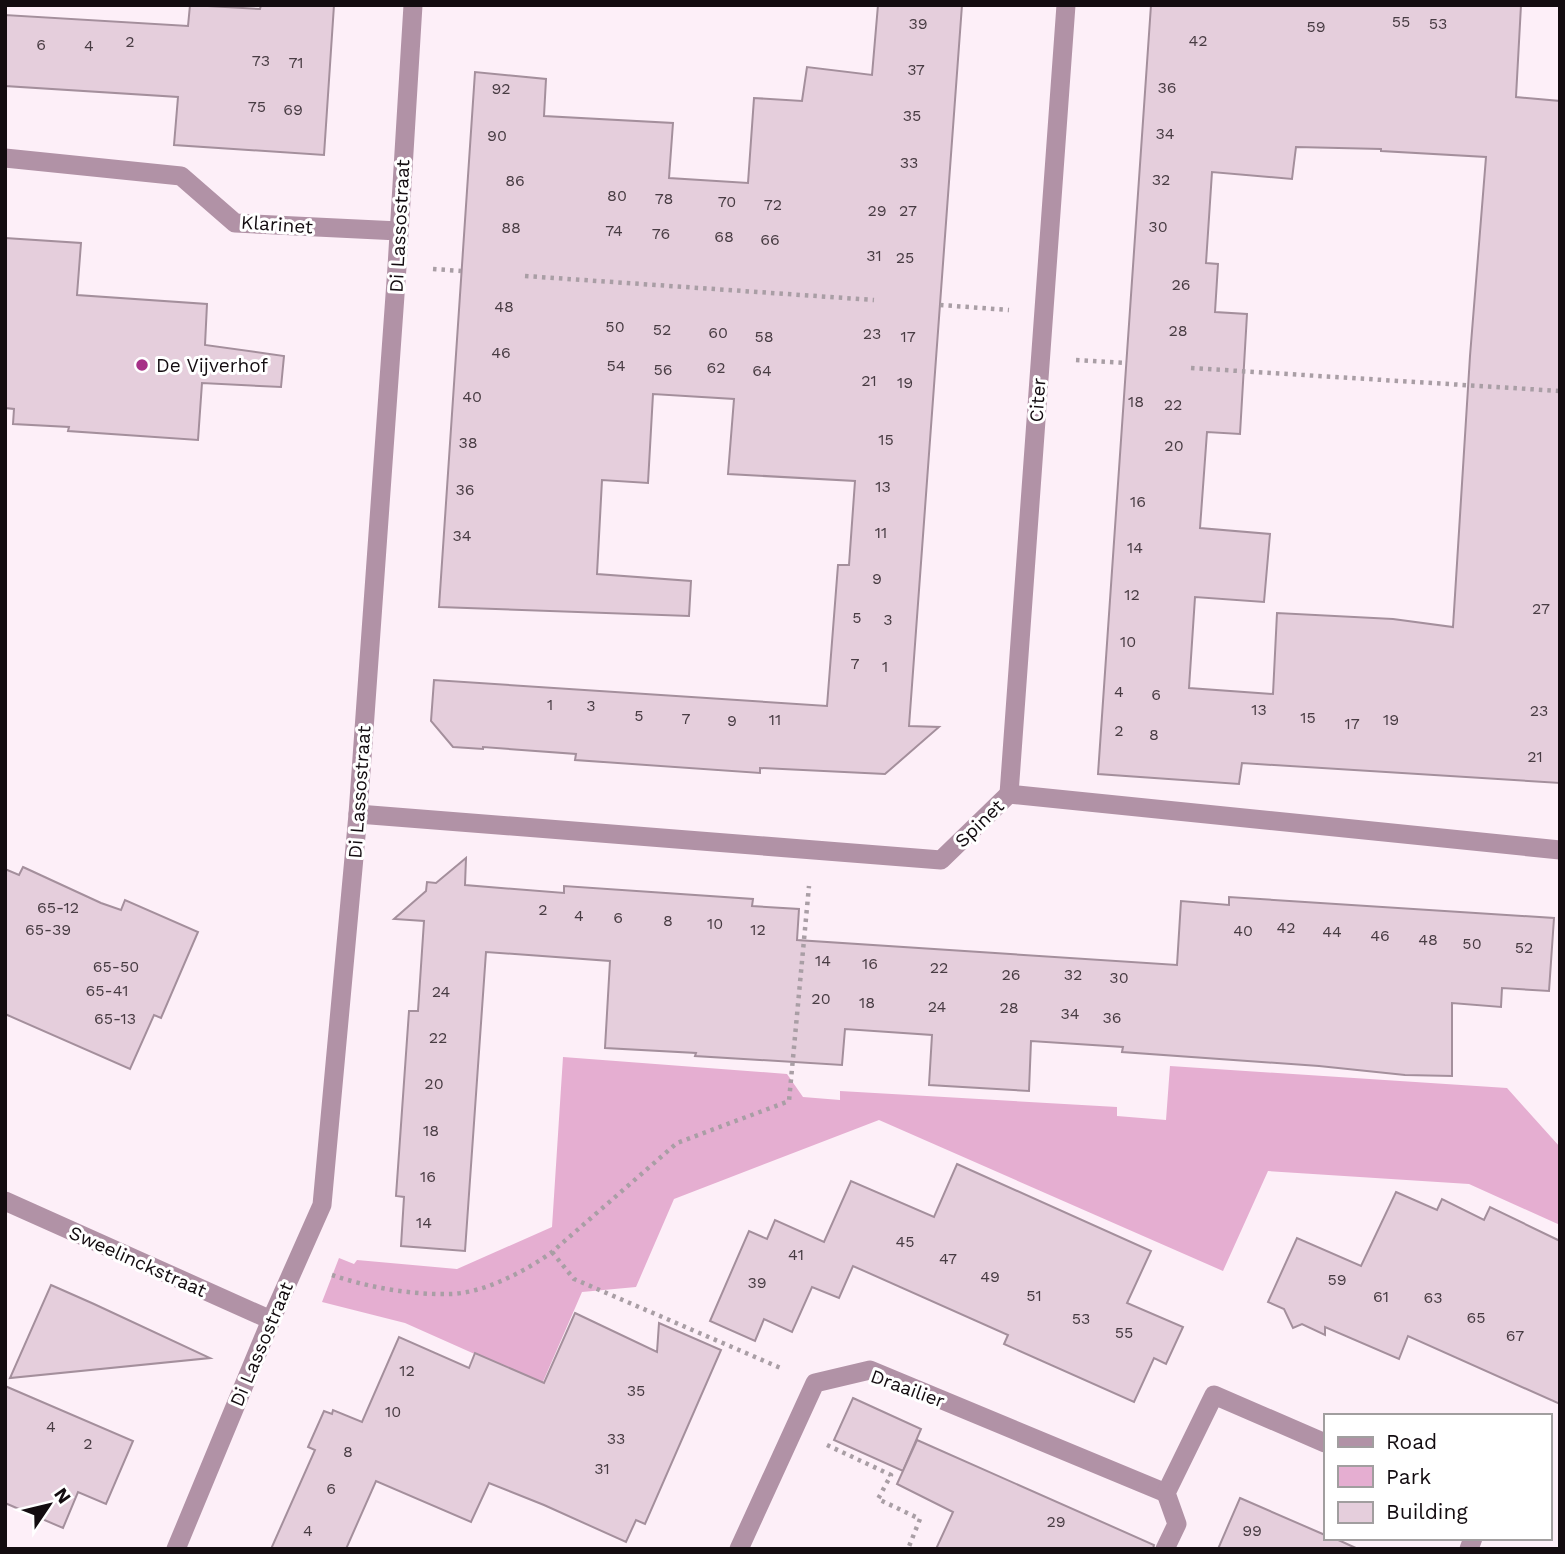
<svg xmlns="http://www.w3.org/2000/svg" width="1565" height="1554" font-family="'Work Sans',sans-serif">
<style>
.green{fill:#e5aed1}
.building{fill:#e5cedc;stroke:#a48f9c;stroke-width:2;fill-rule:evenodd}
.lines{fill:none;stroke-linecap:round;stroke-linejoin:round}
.path{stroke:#a99ea5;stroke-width:4.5;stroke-dasharray:3.5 5;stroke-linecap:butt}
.minor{stroke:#b192a6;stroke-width:19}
.poi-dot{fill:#a63087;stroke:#fff;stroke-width:2.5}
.labels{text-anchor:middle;stroke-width:6;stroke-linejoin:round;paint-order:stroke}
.number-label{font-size:16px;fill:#483c43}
.street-label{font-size:19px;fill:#130c10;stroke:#fff}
.poi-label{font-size:19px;fill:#130c10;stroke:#fff;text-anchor:start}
</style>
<rect width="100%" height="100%" fill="#fdeff8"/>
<!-- green -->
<polygon class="green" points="563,1057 787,1074 803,1097 840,1100 840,1091 1117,1107 1117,1116 1166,1120 1170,1066 1507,1088 1560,1147 1560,1225 1469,1184 1268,1171 1223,1271 879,1120 674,1199 636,1287 582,1292 542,1384 405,1323 322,1302 339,1258 354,1264 357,1260 457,1269 552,1227"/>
<!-- building -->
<g class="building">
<polygon points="190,5 260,9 261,5 334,5 324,155 174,145 178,97 5,86 5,15 188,26"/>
<polygon points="878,5 962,5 909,726 939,727 885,774 760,768 760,773 575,760 576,754 483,747 483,749 453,747 431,721 434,680 827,706 838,565 849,565 855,481 728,474 734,399 653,394 648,483 602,480 597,574 691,581 689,616 439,607 475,72 546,79 544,116 673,123 669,178 748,183 754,98 802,101 807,67 872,75"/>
<path d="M1151 5H1521L1516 97 1560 101V783L1242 763 1239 784 1098 774ZM1296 147 1381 149V151L1486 157 1470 356 1453 627 1393 619 1277 613 1273 694 1189 688 1195 597 1264 602 1270 534 1200 528 1207 432 1240 434 1247 314 1215 312 1218 264 1206 263 1212 172 1292 179Z"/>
<polygon points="5,238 81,243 77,295 207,304 205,345 284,356 281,387 202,383 198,440 68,431 69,427 13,424 14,409 5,408"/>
<polygon points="466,858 465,885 564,893 564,886 753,899 752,906 799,909 797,940 1177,965 1181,901 1229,905 1229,897 1554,918 1549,991 1502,988 1501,1007 1452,1003 1452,1076 1405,1075 1319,1066 1122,1052 1123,1047 1031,1041 1029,1091 929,1085 932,1035 845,1029 842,1065 695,1056 696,1053 605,1048 610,961 486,952 465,1251 401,1246 404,1197 396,1196 409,1011 418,1011 424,921 394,919 426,891 427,882 436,883"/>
<polygon points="23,867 101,903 121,910 125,900 198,932 161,1018 154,1015 130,1069 5,1014 5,869 19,875"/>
<polygon points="957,1164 1151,1251 1127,1303 1183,1327 1166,1364 1154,1358 1134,1402 1004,1344 1008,1335 853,1266 839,1298 812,1287 792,1332 764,1319 755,1341 710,1321 749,1231 767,1239 775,1220 824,1242 851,1181 934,1217"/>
<polygon points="1396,1192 1437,1210 1442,1199 1484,1220 1490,1207 1560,1241 1560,1404 1408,1336 1399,1359 1325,1327 1325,1335 1302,1324 1293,1328 1284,1309 1268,1302 1297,1238 1361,1266"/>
<polygon points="51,1285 94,1304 210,1358 10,1378"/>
<polygon points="575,1313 657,1352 659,1323 721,1350 645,1524 636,1520 626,1542 544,1505 489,1483 471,1522 376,1481 346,1549 271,1549 315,1450 308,1447 324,1411 332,1414 333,1410 362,1422 399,1337 469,1368 475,1353 544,1383"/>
<polygon points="5,1386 133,1441 106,1504 78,1492 63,1528 5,1503"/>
<polygon points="853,1398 921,1429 903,1471 834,1440"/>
<polygon points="917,1440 1154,1545 1153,1549 936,1549 953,1512 897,1484"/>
<polygon points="1240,1498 1325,1535 1325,1538 1334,1538 1358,1549 1218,1549"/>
</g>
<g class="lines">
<!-- path -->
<g class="path">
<polyline points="433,269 461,271"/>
<polyline points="525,276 874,300"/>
<polyline points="940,305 1009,310"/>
<polyline points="1076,360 1127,363"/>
<polyline points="1191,368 1560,391"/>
<polyline points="552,1252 574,1279 783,1369"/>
<path d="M332 1275C367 1287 411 1295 449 1294 482 1294 526 1271 552 1252L677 1143 789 1101 809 886"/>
<polyline points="827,1445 891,1475 878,1499 920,1519 908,1549"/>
</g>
<!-- minor -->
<g class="minor">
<polyline points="5,158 181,176 235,223 399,231"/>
<polyline points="1009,794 1066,5"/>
<polyline points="358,814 941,860 1009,794 1560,850"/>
<polyline points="5,1201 271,1320"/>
<polyline points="176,1549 271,1320 322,1205 358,814 397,267 413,5"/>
<polyline points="739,1549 815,1383 870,1370 1166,1493"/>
<polyline points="1165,1549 1177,1524 1166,1493 1214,1395 1325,1443"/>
<polyline points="1469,1549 1473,1538"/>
</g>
</g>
<!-- markers -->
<circle class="poi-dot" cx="142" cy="365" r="7"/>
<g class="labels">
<!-- number labels -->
<g class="number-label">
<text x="1401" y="27">55</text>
<text x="918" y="29">39</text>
<text x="1438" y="29">53</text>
<text x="1316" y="32">59</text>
<text x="1198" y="46">42</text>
<text x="130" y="47">2</text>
<text x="41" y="50">6</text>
<text x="89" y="51">4</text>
<text x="261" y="66">73</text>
<text x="296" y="68">71</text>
<text x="916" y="75">37</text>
<text x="1167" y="93">36</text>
<text x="501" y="94">92</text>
<text x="257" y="112">75</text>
<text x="293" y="115">69</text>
<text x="912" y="121">35</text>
<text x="1165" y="139">34</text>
<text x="497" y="141">90</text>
<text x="909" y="168">33</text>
<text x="1161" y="185">32</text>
<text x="515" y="186">86</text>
<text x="617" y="201">80</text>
<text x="664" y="204">78</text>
<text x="727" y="207">70</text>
<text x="773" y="210">72</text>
<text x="877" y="216">29</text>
<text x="908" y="216">27</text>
<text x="1158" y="232">30</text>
<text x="511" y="233">88</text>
<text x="614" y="236">74</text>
<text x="661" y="239">76</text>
<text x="724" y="242">68</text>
<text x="770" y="245">66</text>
<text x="874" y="261">31</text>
<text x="905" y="263">25</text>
<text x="1181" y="290">26</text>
<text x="504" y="312">48</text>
<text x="615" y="332">50</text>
<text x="662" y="335">52</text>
<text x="1178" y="336">28</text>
<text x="718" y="338">60</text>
<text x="872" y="339">23</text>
<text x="764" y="342">58</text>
<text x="908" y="342">17</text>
<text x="501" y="358">46</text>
<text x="616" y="371">54</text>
<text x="716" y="373">62</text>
<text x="663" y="375">56</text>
<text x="762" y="376">64</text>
<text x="869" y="386">21</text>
<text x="905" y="388">19</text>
<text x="472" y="402">40</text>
<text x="1136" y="407">18</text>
<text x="1173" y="410">22</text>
<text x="886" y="445">15</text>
<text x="468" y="448">38</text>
<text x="1174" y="451">20</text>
<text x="883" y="492">13</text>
<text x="465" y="495">36</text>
<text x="1138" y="507">16</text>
<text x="881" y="538">11</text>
<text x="462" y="541">34</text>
<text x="1135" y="553">14</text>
<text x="877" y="584">9</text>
<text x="1132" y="600">12</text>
<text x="1541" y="614">27</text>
<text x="857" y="623">5</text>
<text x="888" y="625">3</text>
<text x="1128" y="647">10</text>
<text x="855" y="669">7</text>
<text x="885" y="672">1</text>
<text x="1119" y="697">4</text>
<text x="1156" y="700">6</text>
<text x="550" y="710">1</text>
<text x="591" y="711">3</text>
<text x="1259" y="715">13</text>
<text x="1539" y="716">23</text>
<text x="639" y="721">5</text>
<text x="1308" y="723">15</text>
<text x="686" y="724">7</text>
<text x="775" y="725">11</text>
<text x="1391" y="725">19</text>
<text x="732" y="726">9</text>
<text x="1352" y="729">17</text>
<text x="1119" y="736">2</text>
<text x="1154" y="740">8</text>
<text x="1535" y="762">21</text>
<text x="58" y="913">65-12</text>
<text x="543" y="915">2</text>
<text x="579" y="921">4</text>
<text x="618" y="923">6</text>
<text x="668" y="926">8</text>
<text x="715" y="929">10</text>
<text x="1286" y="933">42</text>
<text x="48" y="935">65-39</text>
<text x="758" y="935">12</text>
<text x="1243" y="936">40</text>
<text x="1332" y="937">44</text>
<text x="1380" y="941">46</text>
<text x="1428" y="945">48</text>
<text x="1472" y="949">50</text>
<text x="1524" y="953">52</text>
<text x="823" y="966">14</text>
<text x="870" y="969">16</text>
<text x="116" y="972">65-50</text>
<text x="939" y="973">22</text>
<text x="1011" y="980">26</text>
<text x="1073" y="980">32</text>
<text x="1119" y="983">30</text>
<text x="107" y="996">65-41</text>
<text x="441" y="997">24</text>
<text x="821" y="1004">20</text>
<text x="867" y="1008">18</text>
<text x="937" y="1012">24</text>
<text x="1009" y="1013">28</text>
<text x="1070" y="1019">34</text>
<text x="1112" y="1023">36</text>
<text x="115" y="1024">65-13</text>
<text x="438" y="1043">22</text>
<text x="434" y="1089">20</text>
<text x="431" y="1136">18</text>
<text x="428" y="1182">16</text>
<text x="424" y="1228">14</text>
<text x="905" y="1247">45</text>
<text x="796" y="1260">41</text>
<text x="948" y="1264">47</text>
<text x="990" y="1282">49</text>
<text x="1337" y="1285">59</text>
<text x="757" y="1288">39</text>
<text x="1034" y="1301">51</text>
<text x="1381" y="1302">61</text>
<text x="1433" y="1303">63</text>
<text x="1476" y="1323">65</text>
<text x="1081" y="1324">53</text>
<text x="1124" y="1338">55</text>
<text x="1515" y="1341">67</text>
<text x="407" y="1376">12</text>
<text x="636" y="1396">35</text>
<text x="393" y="1417">10</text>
<text x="51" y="1432">4</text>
<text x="616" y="1444">33</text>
<text x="88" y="1449">2</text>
<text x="348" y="1457">8</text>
<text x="602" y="1474">31</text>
<text x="331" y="1494">6</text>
<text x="1056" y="1527">29</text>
<text x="308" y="1536">4</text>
<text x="1252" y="1536">99</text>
</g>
<!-- street labels -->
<g class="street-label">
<text transform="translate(277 224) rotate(4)" y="7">Klarinet</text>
<text transform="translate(399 226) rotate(-87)" y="7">Di Lassostraat</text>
<text transform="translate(1037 400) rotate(-86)" y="7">Citer</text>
<text transform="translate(359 792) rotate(-86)" y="7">Di Lassostraat</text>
<text transform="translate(979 823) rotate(-44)" y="7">Spinet</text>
<text transform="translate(138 1261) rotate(24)" y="7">Sweelinckstraat</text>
<text transform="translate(261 1344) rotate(-67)" y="7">Di Lassostraat</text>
<text transform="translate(908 1388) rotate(20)" y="7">Draailier</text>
</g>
<!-- poi labels -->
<g class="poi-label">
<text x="156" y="372">De Vijverhof</text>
</g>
</g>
<!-- border -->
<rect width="1565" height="1554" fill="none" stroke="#130c10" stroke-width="14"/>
<!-- legend -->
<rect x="1324" y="1414" width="228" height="126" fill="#ffffff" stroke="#a19e9f" stroke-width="2"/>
<rect x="1338" y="1437" width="35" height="10" fill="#b192a6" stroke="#a19e9f" stroke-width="2"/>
<text x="1386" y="1449" font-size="21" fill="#130c10">Road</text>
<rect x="1338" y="1466" width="35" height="21" fill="#e5aed1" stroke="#a19e9f" stroke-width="2"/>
<text x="1386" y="1484" font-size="21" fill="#130c10">Park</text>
<rect x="1338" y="1502" width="35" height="21" fill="#e5cedc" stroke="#a19e9f" stroke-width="2"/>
<text x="1386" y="1519" font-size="21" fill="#130c10">Building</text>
<!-- north arrow -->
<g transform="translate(49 1505) rotate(55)" stroke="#ffffff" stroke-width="5" paint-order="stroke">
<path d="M0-5L12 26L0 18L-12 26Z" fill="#130c10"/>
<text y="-10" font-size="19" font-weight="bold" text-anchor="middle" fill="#130c10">N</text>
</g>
</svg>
